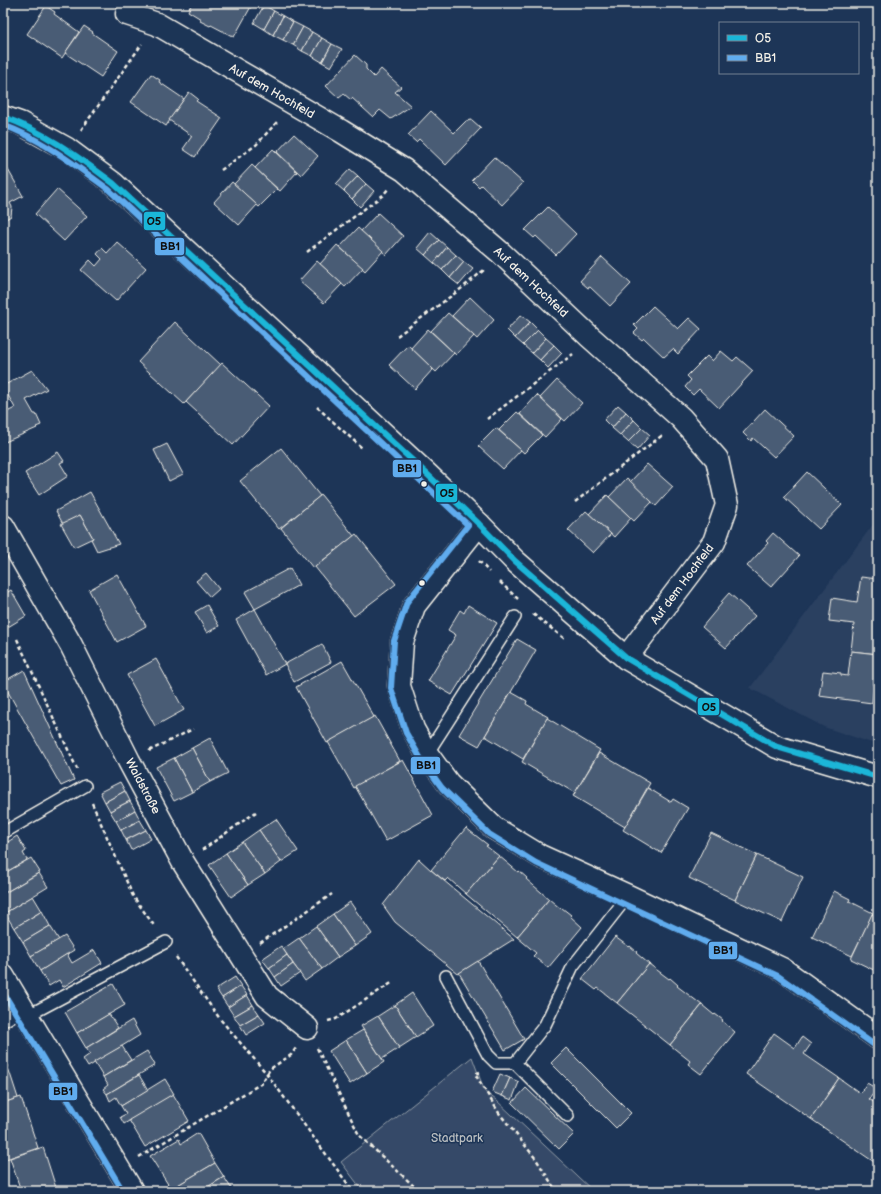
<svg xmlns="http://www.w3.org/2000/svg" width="881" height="1194" font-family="'Balsamiq Sans',sans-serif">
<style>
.built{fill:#2a4060}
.green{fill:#354a67;stroke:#949ea8}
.building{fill:#485b74;stroke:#f4f1e8}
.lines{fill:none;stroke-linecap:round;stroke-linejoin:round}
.lane-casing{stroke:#f4f1e8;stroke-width:14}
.street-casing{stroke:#f4f1e8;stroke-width:25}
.secondary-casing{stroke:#f4f1e8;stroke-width:25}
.path{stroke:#f4f1e8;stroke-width:2.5;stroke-dasharray:4 3;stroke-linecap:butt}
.lane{stroke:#1d3557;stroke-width:11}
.street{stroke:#1d3557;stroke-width:22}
.secondary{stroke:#1d3557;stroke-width:22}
.bus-1-casing{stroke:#1d3557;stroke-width:9}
.bus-2-casing{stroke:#1d3557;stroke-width:9}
.bus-1{stroke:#1ab6d8;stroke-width:6}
.bus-2{stroke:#60acee;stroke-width:6}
.bus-dot{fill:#f4f1e8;stroke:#1d3557;stroke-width:1.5}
.labels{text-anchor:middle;stroke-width:3;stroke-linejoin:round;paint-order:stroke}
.street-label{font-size:12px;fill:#f4f1e8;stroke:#1d3557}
.park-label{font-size:12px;fill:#bbbfc1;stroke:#1d3557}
.line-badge{stroke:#1d3557;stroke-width:1.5}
.pale-badge-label{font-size:11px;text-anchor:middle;font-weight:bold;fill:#111}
</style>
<rect width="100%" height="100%" fill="#1d3557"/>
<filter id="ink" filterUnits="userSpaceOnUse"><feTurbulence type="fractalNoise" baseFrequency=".025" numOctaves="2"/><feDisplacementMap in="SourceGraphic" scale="8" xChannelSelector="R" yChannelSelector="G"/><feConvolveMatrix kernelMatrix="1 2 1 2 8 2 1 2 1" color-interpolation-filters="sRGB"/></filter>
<g filter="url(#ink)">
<!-- built -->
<polygon class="built" points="878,518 878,745 824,727 750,688"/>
<!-- green -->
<polygon class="green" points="472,1057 485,1092 496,1100 593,1191 363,1191 341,1162"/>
<!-- building -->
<g class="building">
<polygon points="192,3 253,3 234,37 211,25 210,26 200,21 201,19 188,11"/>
<polygon points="264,5 274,11 264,29 254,23"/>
<polygon points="46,6 55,12 54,14 79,32 62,58 27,34"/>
<polygon points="274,11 283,16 273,35 264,29"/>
<polygon points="283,16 293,22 283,40 273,35"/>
<polygon points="293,22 303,27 293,45 283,40"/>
<polygon points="84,26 93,32 92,33 118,51 101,77 65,53"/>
<polygon points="303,27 312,32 302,51 293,45"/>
<polygon points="312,32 322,38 312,56 302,51"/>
<polygon points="322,38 332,44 322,62 312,56"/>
<polygon points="332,44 342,49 331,67 322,62"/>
<polygon points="355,55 366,65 366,69 374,77 381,69 401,87 395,92 411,106 391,119 380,110 373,117 352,98 351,100 344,94 339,98 326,86"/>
<polygon points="151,74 160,80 159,82 184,99 166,126 131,102"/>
<polygon points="189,92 198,99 196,101 222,118 195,157 183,149 192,136 169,120"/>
<polygon points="431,111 454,133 466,121 472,120 481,128 446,165 419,139 416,142 408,135"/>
<polygon points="294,134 318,156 301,175 277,152"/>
<polygon points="273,149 297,172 280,191 255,168"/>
<polygon points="494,157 523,183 502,205 481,185 479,187 472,180"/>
<polygon points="3,161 23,196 10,203 12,207 11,216 3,221"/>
<polygon points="252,165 277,189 259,207 234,184"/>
<polygon points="350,169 358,176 344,191 336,184"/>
<polygon points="358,176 366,184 352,199 344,191"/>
<polygon points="232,182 257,205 239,225 214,202"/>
<polygon points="366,184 374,191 360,207 352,199"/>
<polygon points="57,189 87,216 64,241 35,214"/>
<polygon points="548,207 576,234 556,255 536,236 534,238 525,230"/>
<polygon points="378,213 403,236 386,255 361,231"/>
<polygon points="358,228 383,251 365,271 340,247"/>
<polygon points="430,232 439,240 425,255 417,248"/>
<polygon points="439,240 447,247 434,263 425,255"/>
<polygon points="117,242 146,268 116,301 81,270 90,260 96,266 102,259 97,254 102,248 107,253"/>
<polygon points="337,245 363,268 345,287 320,264"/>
<polygon points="447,247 456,255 442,270 434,263"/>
<polygon points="456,255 464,262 450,278 442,270"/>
<polygon points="602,257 631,284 610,306 590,287 588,288 580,281"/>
<polygon points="317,261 342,284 324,303 299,281"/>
<polygon points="464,262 473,269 459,285 450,278"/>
<polygon points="470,297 494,320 477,339 452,316"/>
<polygon points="653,306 678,329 689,318 701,329 678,354 673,349 664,357 644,338 642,340 634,333 638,329 634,325"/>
<polygon points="448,313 474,336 456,355 431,331"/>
<polygon points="521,315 530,322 515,338 507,330"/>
<polygon points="175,322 221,365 184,404 138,362"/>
<polygon points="530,322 538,330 523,345 515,338"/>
<polygon points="428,329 454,353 436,372 411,348"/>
<polygon points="538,330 546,338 532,353 523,345"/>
<polygon points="546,338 554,345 540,360 532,353"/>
<polygon points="408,345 433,369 415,389 389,365"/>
<polygon points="554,345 562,353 548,368 540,360"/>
<polygon points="721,351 733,361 737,357 753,371 719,408 699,389 693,395 685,387 691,380 687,376 707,356 712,361"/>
<polygon points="222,363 269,406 233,445 186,402"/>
<polygon points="32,370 47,389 26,400 34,414 36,414 41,425 36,427 37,428 5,442 3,437 3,414 15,408 3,386"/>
<polygon points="557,380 582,403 565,421 540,398"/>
<polygon points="537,395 562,419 545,437 520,414"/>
<polygon points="618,405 626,412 612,428 604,420"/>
<polygon points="765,409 794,436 774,457 753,438 751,441 743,433"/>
<polygon points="517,412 542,435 524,453 499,430"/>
<polygon points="626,412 634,420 620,435 612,428"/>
<polygon points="634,420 642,428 628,442 620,435"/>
<polygon points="496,428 521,450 503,469 478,446"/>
<polygon points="642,428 650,435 637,450 628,442"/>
<polygon points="167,444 183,474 169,481 154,450"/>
<polygon points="281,448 320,496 279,529 240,481"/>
<polygon points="58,452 64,461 60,463 68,476 39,495 25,473"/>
<polygon points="647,464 673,487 656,506 630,482"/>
<polygon points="807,472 842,505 819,529 784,497"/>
<polygon points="627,478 652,502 634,521 609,497"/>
<polygon points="90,492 119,544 97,551 91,539 93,538 80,515 63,524 56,511"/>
<polygon points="321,495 354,536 313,568 281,528"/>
<polygon points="607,495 631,518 614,537 589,514"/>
<polygon points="586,511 611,534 593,553 568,530"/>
<polygon points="80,515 93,538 74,547 61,524"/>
<polygon points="773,533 799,556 771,587 747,566 768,543 766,541"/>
<polygon points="356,534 396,584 354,616 315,567"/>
<polygon points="290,568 299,585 255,609 245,592"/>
<polygon points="206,573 219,589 210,597 196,581"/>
<polygon points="117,574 146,626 117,642 89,590"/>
<polygon points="861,577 878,579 878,654 851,651 854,624 829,621 832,598 857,602"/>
<polygon points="11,590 26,616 3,630 3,595"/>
<polygon points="729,593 755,616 726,648 702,627 722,603 721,602"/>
<polygon points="207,605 219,626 207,633 195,612"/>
<polygon points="468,605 497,623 452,695 428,681 456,635 448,630 460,610 464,613"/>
<polygon points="255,609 285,664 266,675 236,620"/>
<polygon points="517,639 536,650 479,746 459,735"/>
<polygon points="322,644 331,662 294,682 285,664"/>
<polygon points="851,651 878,654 878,667 877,667 875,680 873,680 873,685 874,685 872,703 819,696 823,671 841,673 841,675 848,676"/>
<polygon points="156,659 184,710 155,726 127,675"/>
<polygon points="342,661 374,717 327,743 296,687"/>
<polygon points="24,670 74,780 61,786 3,683 3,682"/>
<polygon points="511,692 527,701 526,704 548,717 523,759 485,736"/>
<polygon points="375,716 400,761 354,788 328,742"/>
<polygon points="547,718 600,750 575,793 522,762"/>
<polygon points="210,738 228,773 210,782 192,748"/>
<polygon points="192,748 210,782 192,792 174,758"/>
<polygon points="599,753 650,783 625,827 573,796"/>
<polygon points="174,758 192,792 174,801 156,767"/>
<polygon points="403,760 433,815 386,841 355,786"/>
<polygon points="120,782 125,791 105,802 100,792"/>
<polygon points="648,788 671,802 673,799 688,808 661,853 623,830"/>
<polygon points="125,791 130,801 110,811 105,802"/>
<polygon points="130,801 135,810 116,821 110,811"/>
<polygon points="135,810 140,820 121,830 116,821"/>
<polygon points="276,819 298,851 281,862 259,830"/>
<polygon points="140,820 146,830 126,840 121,830"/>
<polygon points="466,828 488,845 486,846 499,856 466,894 448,878 445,881 431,870"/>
<polygon points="146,830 151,839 131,850 126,840"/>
<polygon points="259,830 281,862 265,874 242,842"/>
<polygon points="711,833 757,855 735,900 689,878"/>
<polygon points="17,836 26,851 23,853 27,860 3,874 3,845"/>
<polygon points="242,842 265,874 248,885 226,853"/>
<polygon points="226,853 248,885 231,897 209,865"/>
<polygon points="757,855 803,877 782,922 735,900"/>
<polygon points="499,856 518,872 519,871 527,878 526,879 549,899 517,937 466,894"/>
<polygon points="31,858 40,872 3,894 3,874"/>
<polygon points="419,859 431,870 514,939 458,974 395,922 383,905"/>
<polygon points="39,873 48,887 5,913 3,909 3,894"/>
<polygon points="834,891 850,899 849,901 873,913 852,956 812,937"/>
<polygon points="33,896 42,911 14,928 5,913"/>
<polygon points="549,899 561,909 562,908 571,915 570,916 582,927 548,968 533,956 536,953 517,937"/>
<polygon points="350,902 372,934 355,946 333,914"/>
<polygon points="42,911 50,926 23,942 14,928"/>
<polygon points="333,914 355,946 338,957 316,926"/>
<polygon points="872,914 878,917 878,972 851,959"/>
<polygon points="50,926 59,940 31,956 23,942"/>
<polygon points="316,926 338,957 322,969 299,938"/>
<polygon points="65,936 74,950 40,971 31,956"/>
<polygon points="615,937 629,947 630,946 637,952 636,953 649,964 617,1003 598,988 596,990 582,979"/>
<polygon points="299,938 322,969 305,981 283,949"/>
<polygon points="281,946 287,955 269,968 262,959"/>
<polygon points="94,950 102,963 63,987 59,980 49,986 40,971 67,954 72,963"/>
<polygon points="287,955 293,964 275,977 269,968"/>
<polygon points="478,961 524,1039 505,1050 459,973"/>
<polygon points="293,964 300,973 281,986 275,977"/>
<polygon points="649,964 669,979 670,978 678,985 677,986 702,1005 670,1045 617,1003"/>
<polygon points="235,977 241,986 222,998 216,989"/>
<polygon points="113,984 125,1005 77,1033 65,1012"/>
<polygon points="241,986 247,995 228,1007 222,998"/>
<polygon points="412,993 433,1026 416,1037 395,1005"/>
<polygon points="247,995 253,1005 234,1016 228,1007"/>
<polygon points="253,1005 259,1014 240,1025 234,1016"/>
<polygon points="395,1005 416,1037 399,1048 378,1016"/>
<polygon points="702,1005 714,1015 715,1014 723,1020 722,1021 735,1032 701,1074 688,1064 690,1061 670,1045"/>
<polygon points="109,1014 118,1028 86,1048 77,1033"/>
<polygon points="259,1014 265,1023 246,1035 240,1025"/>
<polygon points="378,1016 399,1048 382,1059 361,1026"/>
<polygon points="132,1020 140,1035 88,1067 83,1059 90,1054 86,1048"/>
<polygon points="363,1030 384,1062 367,1073 346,1040"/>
<polygon points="774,1033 795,1048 802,1037 811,1044 804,1054 839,1078 811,1119 746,1074"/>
<polygon points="346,1040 367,1073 350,1084 329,1051"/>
<polygon points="122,1046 131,1060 103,1077 94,1062"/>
<polygon points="566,1048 631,1113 616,1128 551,1063"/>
<polygon points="147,1051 155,1065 107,1094 103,1089 108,1085 103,1077"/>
<polygon points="3,1052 18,1098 3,1103"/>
<polygon points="500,1074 510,1078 502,1096 492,1092"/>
<polygon points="139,1075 148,1090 121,1106 116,1097 110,1101 107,1094"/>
<polygon points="510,1078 519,1082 512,1100 502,1096"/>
<polygon points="839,1078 860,1093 867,1083 877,1089 869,1099 878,1105 877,1164 811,1119"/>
<polygon points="165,1079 174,1094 124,1124 120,1117 126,1114 121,1106"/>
<polygon points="526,1088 574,1134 559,1149 512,1103"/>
<polygon points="173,1094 189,1121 145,1147 129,1120"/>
<polygon points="21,1097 38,1148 6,1159 3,1150 3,1103"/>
<polygon points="198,1133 215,1163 171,1189 150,1156 179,1139 181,1144"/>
<polygon points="43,1147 57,1191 21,1191 10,1158"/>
<polygon points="215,1163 224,1177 201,1191 172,1191 171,1189"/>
<polygon points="224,1177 233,1191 201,1191"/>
</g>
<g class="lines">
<!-- lane casing -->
<g class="lane-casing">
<g id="lane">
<polyline points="427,754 515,617"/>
<polyline points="3,833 85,786"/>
<polyline points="446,976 488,1055 496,1063 515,1063 545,1025 573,966 628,896"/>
<polyline points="27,1016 166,942"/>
<polyline points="515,1063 568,1116"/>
</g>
</g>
<!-- street casing -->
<g class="street-casing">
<g id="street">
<polyline points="127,14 157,24 341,131 404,170 501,253 589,336 681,418 717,459 727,505 714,542 626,658"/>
<polyline points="479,524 414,606 402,642 399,686 413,729 427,754 448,783 494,828 540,856 628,896 782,969 878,1038"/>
<polyline points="3,526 71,645 129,761 183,862 267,996 307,1028"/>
<polyline points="3,976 132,1191"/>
<polyline points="3,1015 20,1005"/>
</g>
</g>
<!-- secondary casing -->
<g class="secondary-casing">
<polyline id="secondary" points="3,117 20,123 67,149 113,183 428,475 479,524 515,561 626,658 777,747 878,777"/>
</g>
<!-- path -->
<g class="path">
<polyline points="81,130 142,44"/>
<polyline points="221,170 256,145 277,122"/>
<polyline points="307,252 383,195 389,188"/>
<polyline points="397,336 462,288 484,270"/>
<polyline points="317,407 362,448"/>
<polyline points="487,419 573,354"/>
<polyline points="575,502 664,434"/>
<polyline points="479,561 489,572"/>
<polyline points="500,582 518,599"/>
<polyline points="533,614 565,639"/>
<polyline points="17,639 77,769"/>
<polyline points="149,751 193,729"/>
<polyline points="92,803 133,896 155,927"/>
<polyline points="202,850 256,812"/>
<polyline points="260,943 332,894"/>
<polyline points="176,957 220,1019 267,1074 353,1191"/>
<polyline points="328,1021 336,1019 393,982"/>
<polyline points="317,1048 359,1135 419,1191"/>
<polyline points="480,1072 475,1074 499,1113 536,1159 555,1189 554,1191"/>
<polyline points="139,1157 262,1083 270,1069 291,1055 296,1048"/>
<polyline points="555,1189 604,1191"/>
<polyline points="97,1191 103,1187"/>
</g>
<!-- lane -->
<use href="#lane" class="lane"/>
<!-- street -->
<use href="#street" class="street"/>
<!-- secondary -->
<use href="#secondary" class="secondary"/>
<!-- bus-1 casing -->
<g class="bus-1-casing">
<path id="bus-1" d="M3 117C44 131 78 157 113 183L428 475 479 524 515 561 626 658 777 747 878 777"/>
</g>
<!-- bus-2 casing -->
<g class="bus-2-casing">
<g id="bus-2">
<path d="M3 125C42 139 75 165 108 189L468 525 407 602 394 641 391 688 406 733 421 759 442 788 489 834 536 863 778 976 873 1044"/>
<polyline points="3,992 123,1191"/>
</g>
</g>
<!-- bus-1 -->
<use href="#bus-1" class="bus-1"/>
<!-- bus-2 -->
<use href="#bus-2" class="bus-2"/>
</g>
</g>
<!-- markers -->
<g class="bus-dot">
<circle cx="424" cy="484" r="3.5"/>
<circle cx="422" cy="583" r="3.5"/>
</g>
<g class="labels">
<!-- street labels -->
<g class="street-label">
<text transform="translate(272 91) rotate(30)" y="4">Auf dem Hochfeld</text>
<text transform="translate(531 282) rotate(43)" y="4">Auf dem Hochfeld</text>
<text transform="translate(682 584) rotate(-53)" y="4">Auf dem Hochfeld</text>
<text transform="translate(143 786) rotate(62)" y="4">Waldstraße</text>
</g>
<!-- park labels -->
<g class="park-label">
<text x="457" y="1142">Stadtpark</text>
</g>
</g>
<g class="line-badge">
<rect x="143" y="211" width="23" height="20" rx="4" fill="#1ab6d8"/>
<rect x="154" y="237" width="31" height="19" rx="4" fill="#60acee"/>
<rect x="392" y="459" width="30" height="19" rx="4" fill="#60acee"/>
<rect x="435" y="483" width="23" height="20" rx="4" fill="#1ab6d8"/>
<rect x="697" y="697" width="23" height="19" rx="4" fill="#1ab6d8"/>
<rect x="410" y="756" width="31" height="19" rx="4" fill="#60acee"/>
<rect x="708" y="941" width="30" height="19" rx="4" fill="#60acee"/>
<rect x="48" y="1082" width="30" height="19" rx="4" fill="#60acee"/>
</g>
<g class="pale-badge-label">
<text x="154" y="225">O5</text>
<text x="170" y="250">BB1</text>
<text x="407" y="472">BB1</text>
<text x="447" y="497">O5</text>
<text x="709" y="711">O5</text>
<text x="426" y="769">BB1</text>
<text x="723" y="954">BB1</text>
<text x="63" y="1095">BB1</text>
</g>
<!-- margin -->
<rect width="881" height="1194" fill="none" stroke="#1d3557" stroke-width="16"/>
<rect x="8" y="8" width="865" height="1178" fill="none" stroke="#f4f1e8" stroke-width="1.5" filter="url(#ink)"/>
<!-- legend -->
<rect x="719" y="22" width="140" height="52" fill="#1d3557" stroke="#738091"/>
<rect x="727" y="35" width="20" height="6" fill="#1ab6d8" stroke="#738091"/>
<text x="755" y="42" font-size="12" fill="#f4f1e8">O5</text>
<rect x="727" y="55" width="20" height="6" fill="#60acee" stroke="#738091"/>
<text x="755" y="62" font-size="12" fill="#f4f1e8">BB1</text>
</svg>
